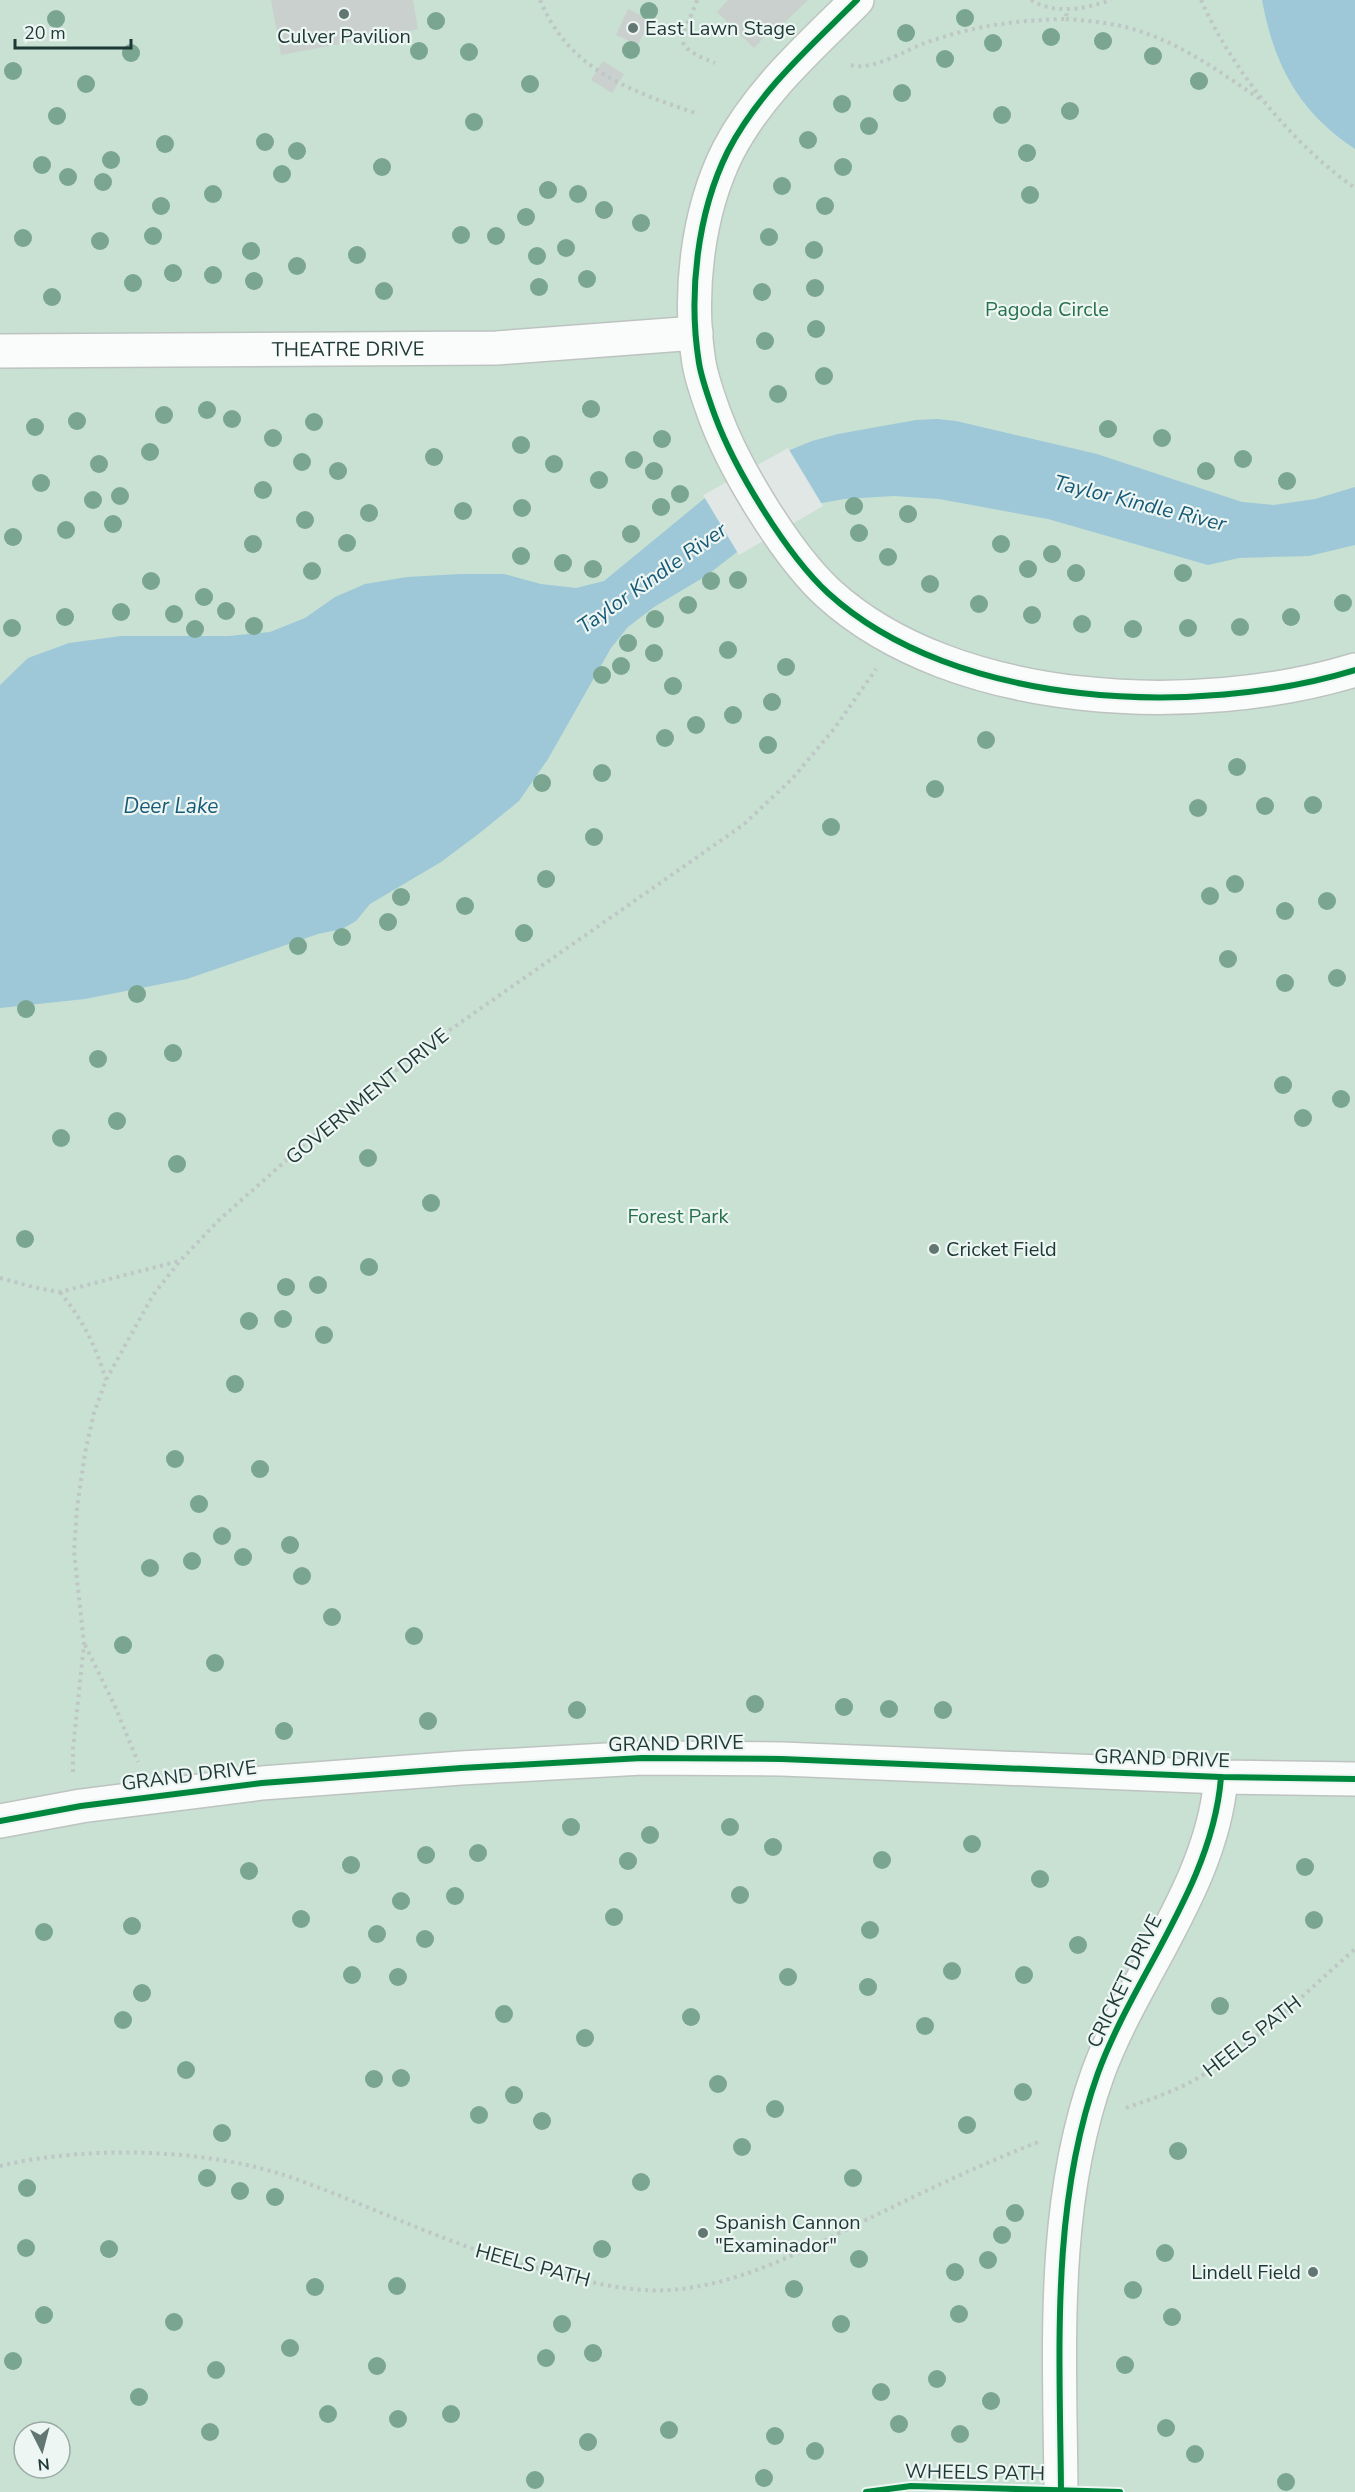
<svg xmlns="http://www.w3.org/2000/svg" width="1355" height="2492" font-family="'Nunito Sans',sans-serif">
<style>
.green{fill:#c8e1d2;fill-rule:evenodd}
.water{fill:#9ec8d7}
.pier{fill:#e0e7e4}
.building{fill:#cad0ce}
.lines{fill:none;stroke-linecap:round;stroke-linejoin:round}
.minor-casing{stroke:#bdc3c1;stroke-width:36}
.path{stroke:#bec7c6;stroke-width:4;stroke-dasharray:3 4.5;stroke-linecap:butt}
.minor{stroke:#fafbfb;stroke-width:33}
.cycleway-casing{stroke:#edf6f3;stroke-width:10}
.cycleway{stroke:#00873e;stroke-width:6}
.tree{fill:#7aa691}
.poi-dot{fill:#627672;stroke:#edf6f3;stroke-width:2}
.labels{text-anchor:middle;stroke-width:4.5;stroke-linejoin:round;paint-order:stroke}
.poi-label{font-size:20px;fill:#1e3935;stroke:#edf6f3;text-anchor:start}
.park-label{font-size:20px;fill:#27714d;stroke:#edf6f3}
.street-label{font-size:20px;fill:#1e3935;stroke:#edf6f3}
.water-label{font-size:21px;font-style:italic;fill:#175a77;stroke:#edf6f3}
</style>
<rect width="100%" height="100%" fill="#e0e7e4"/>
<!-- green -->
<path class="green" d="M0 0H1355V2492H0ZM24 2432H60V2468H24Z"/>
<!-- water -->
<g class="water">
<path d="M1262 0H1355V149C1299 112 1274 65 1262 0Z"/>
<polygon points="937,419 956,421 1097,454 1242,502 1274,505 1315,499 1355,487 1355,545 1309,556 1239,558 1208,565 1048,519 939,499 894,496 844,499 822,503 737,552 706,576 654,607 628,627 611,648 548,759 519,801 481,832 441,862 370,904 356,921 342,929 318,934 187,979 85,999 0,1008 0,685 28,658 69,643 121,636 229,636 270,632 305,618 335,597 365,584 407,577 460,574 504,574 541,584 576,588 604,581 705,498 790,450 812,441 838,434 916,420"/>
</g>
<!-- pier -->
<polygon class="pier" points="788,448 823,506 739,555 703,495"/>
<!-- building -->
<g class="building">
<polygon points="271,0 413,0 418,29 281,55"/>
<polygon points="728,0 808,0 781,26 777,23 754,48 717,12"/>
<polygon points="628,9 650,20 638,45 616,35"/>
<polygon points="603,61 624,74 612,93 591,80"/>
</g>
<g class="lines">
<!-- minor casing -->
<g class="minor-casing">
<g id="minor">
<path d="M857 0C811 46 759 91 728 151 697 213 688 295 699 363 702 381 709 399 715 416 735 470 787 555 828 593 955 709 1198 718 1355 670"/>
<path id="s1" d="M0 351 497 348 696 333"/>
<polyline points="0,1821 81,1806 262,1783 461,1768 642,1758 782,1759 1221,1777 1355,1779"/>
<path d="M1061 2492C1060 2353 1050 2206 1098 2073 1134 1975 1213 1884 1221 1777"/>
</g>
</g>
<!-- path -->
<g class="path">
<path d="M540 0C569 70 629 90 695 113"/>
<path d="M697 0C685 37 664 43 715 63"/>
<path d="M1031 0C1055 15 1085 9 1111 0"/>
<path d="M1201 0C1232 70 1292 144 1355 188"/>
<path d="M1066 19C1091 21 1116 23 1139 31 1184 45 1221 73 1260 99"/>
<path d="M851 65C870 72 906 50 925 43 972 26 1017 20 1066 19L1067 10"/>
<polyline points="0,1278 37,1288 60,1292 179,1261"/>
<path d="M60 1292C82 1319 96 1346 106 1380"/>
<polyline points="85,1645 114,1704 138,1762"/>
<polyline points="73,1772 73,1749 84,1644 74,1551 77,1508 85,1453 94,1413 106,1380 153,1295 180,1261 219,1220 318,1132 424,1048 743,825 792,779 834,729 876,669"/>
<path d="M1126 2108C1150 2099 1176 2091 1198 2078 1256 2042 1304 1994 1355 1949"/>
<path d="M0 2166C87 2145 208 2148 293 2178 376 2208 455 2248 540 2269 581 2280 627 2293 670 2290 740 2285 804 2250 866 2220 923 2192 981 2164 1041 2141"/>
</g>
<!-- minor -->
<use href="#minor" class="minor"/>
<!-- cycleway casing -->
<g class="cycleway-casing">
<g id="cycleway">
<path d="M857 0C811 46 759 91 728 151 697 213 688 295 699 363 702 381 709 399 715 416 735 470 787 555 828 593 955 709 1198 718 1355 670"/>
<polyline points="0,1821 81,1806 262,1783 461,1768 642,1758 782,1759 1221,1777 1355,1779"/>
<polyline points="866,2492 911,2486 1120,2492"/>
<path d="M1061 2492C1060 2353 1050 2206 1098 2073 1134 1975 1213 1884 1221 1777"/>
</g>
</g>
<!-- cycleway -->
<use href="#cycleway" class="cycleway"/>
</g>
<!-- trees -->
<g class="tree">
<circle cx="649" cy="11" r="9"/>
<circle cx="965" cy="18" r="9"/>
<circle cx="56" cy="19" r="9"/>
<circle cx="436" cy="21" r="9"/>
<circle cx="906" cy="33" r="9"/>
<circle cx="1051" cy="37" r="9"/>
<circle cx="1103" cy="41" r="9"/>
<circle cx="993" cy="43" r="9"/>
<circle cx="631" cy="50" r="9"/>
<circle cx="419" cy="51" r="9"/>
<circle cx="469" cy="52" r="9"/>
<circle cx="131" cy="53" r="9"/>
<circle cx="1153" cy="56" r="9"/>
<circle cx="945" cy="59" r="9"/>
<circle cx="13" cy="71" r="9"/>
<circle cx="1199" cy="81" r="9"/>
<circle cx="86" cy="84" r="9"/>
<circle cx="530" cy="84" r="9"/>
<circle cx="902" cy="93" r="9"/>
<circle cx="842" cy="104" r="9"/>
<circle cx="1070" cy="111" r="9"/>
<circle cx="1002" cy="115" r="9"/>
<circle cx="57" cy="116" r="9"/>
<circle cx="474" cy="122" r="9"/>
<circle cx="869" cy="126" r="9"/>
<circle cx="808" cy="140" r="9"/>
<circle cx="265" cy="142" r="9"/>
<circle cx="165" cy="144" r="9"/>
<circle cx="297" cy="151" r="9"/>
<circle cx="1027" cy="153" r="9"/>
<circle cx="111" cy="160" r="9"/>
<circle cx="42" cy="165" r="9"/>
<circle cx="382" cy="167" r="9"/>
<circle cx="843" cy="167" r="9"/>
<circle cx="282" cy="174" r="9"/>
<circle cx="68" cy="177" r="9"/>
<circle cx="103" cy="182" r="9"/>
<circle cx="782" cy="186" r="9"/>
<circle cx="548" cy="190" r="9"/>
<circle cx="213" cy="194" r="9"/>
<circle cx="578" cy="194" r="9"/>
<circle cx="1030" cy="195" r="9"/>
<circle cx="161" cy="206" r="9"/>
<circle cx="825" cy="206" r="9"/>
<circle cx="604" cy="210" r="9"/>
<circle cx="526" cy="217" r="9"/>
<circle cx="641" cy="223" r="9"/>
<circle cx="461" cy="235" r="9"/>
<circle cx="153" cy="236" r="9"/>
<circle cx="496" cy="236" r="9"/>
<circle cx="769" cy="237" r="9"/>
<circle cx="23" cy="238" r="9"/>
<circle cx="100" cy="241" r="9"/>
<circle cx="566" cy="248" r="9"/>
<circle cx="814" cy="250" r="9"/>
<circle cx="251" cy="251" r="9"/>
<circle cx="357" cy="255" r="9"/>
<circle cx="537" cy="256" r="9"/>
<circle cx="297" cy="266" r="9"/>
<circle cx="173" cy="273" r="9"/>
<circle cx="213" cy="275" r="9"/>
<circle cx="587" cy="279" r="9"/>
<circle cx="254" cy="281" r="9"/>
<circle cx="133" cy="283" r="9"/>
<circle cx="539" cy="287" r="9"/>
<circle cx="815" cy="288" r="9"/>
<circle cx="384" cy="291" r="9"/>
<circle cx="762" cy="292" r="9"/>
<circle cx="52" cy="297" r="9"/>
<circle cx="816" cy="329" r="9"/>
<circle cx="765" cy="341" r="9"/>
<circle cx="824" cy="376" r="9"/>
<circle cx="778" cy="394" r="9"/>
<circle cx="591" cy="409" r="9"/>
<circle cx="207" cy="410" r="9"/>
<circle cx="164" cy="415" r="9"/>
<circle cx="232" cy="419" r="9"/>
<circle cx="77" cy="421" r="9"/>
<circle cx="314" cy="422" r="9"/>
<circle cx="35" cy="427" r="9"/>
<circle cx="1108" cy="429" r="9"/>
<circle cx="273" cy="438" r="9"/>
<circle cx="1162" cy="438" r="9"/>
<circle cx="662" cy="439" r="9"/>
<circle cx="521" cy="445" r="9"/>
<circle cx="150" cy="452" r="9"/>
<circle cx="434" cy="457" r="9"/>
<circle cx="1243" cy="459" r="9"/>
<circle cx="634" cy="460" r="9"/>
<circle cx="302" cy="462" r="9"/>
<circle cx="99" cy="464" r="9"/>
<circle cx="554" cy="464" r="9"/>
<circle cx="338" cy="471" r="9"/>
<circle cx="654" cy="471" r="9"/>
<circle cx="1206" cy="471" r="9"/>
<circle cx="599" cy="480" r="9"/>
<circle cx="1287" cy="481" r="9"/>
<circle cx="41" cy="483" r="9"/>
<circle cx="263" cy="490" r="9"/>
<circle cx="680" cy="494" r="9"/>
<circle cx="120" cy="496" r="9"/>
<circle cx="93" cy="500" r="9"/>
<circle cx="854" cy="506" r="9"/>
<circle cx="661" cy="507" r="9"/>
<circle cx="522" cy="508" r="9"/>
<circle cx="463" cy="511" r="9"/>
<circle cx="369" cy="513" r="9"/>
<circle cx="908" cy="514" r="9"/>
<circle cx="305" cy="520" r="9"/>
<circle cx="113" cy="524" r="9"/>
<circle cx="66" cy="530" r="9"/>
<circle cx="859" cy="533" r="9"/>
<circle cx="631" cy="534" r="9"/>
<circle cx="13" cy="537" r="9"/>
<circle cx="347" cy="543" r="9"/>
<circle cx="253" cy="544" r="9"/>
<circle cx="1001" cy="544" r="9"/>
<circle cx="1052" cy="554" r="9"/>
<circle cx="521" cy="556" r="9"/>
<circle cx="888" cy="557" r="9"/>
<circle cx="563" cy="563" r="9"/>
<circle cx="593" cy="569" r="9"/>
<circle cx="1028" cy="569" r="9"/>
<circle cx="312" cy="571" r="9"/>
<circle cx="1076" cy="573" r="9"/>
<circle cx="1183" cy="573" r="9"/>
<circle cx="738" cy="580" r="9"/>
<circle cx="151" cy="581" r="9"/>
<circle cx="711" cy="581" r="9"/>
<circle cx="930" cy="584" r="9"/>
<circle cx="204" cy="597" r="9"/>
<circle cx="1343" cy="603" r="9"/>
<circle cx="979" cy="604" r="9"/>
<circle cx="688" cy="605" r="9"/>
<circle cx="226" cy="611" r="9"/>
<circle cx="121" cy="612" r="9"/>
<circle cx="174" cy="614" r="9"/>
<circle cx="1032" cy="615" r="9"/>
<circle cx="65" cy="617" r="9"/>
<circle cx="1291" cy="617" r="9"/>
<circle cx="655" cy="619" r="9"/>
<circle cx="1082" cy="624" r="9"/>
<circle cx="254" cy="626" r="9"/>
<circle cx="1240" cy="627" r="9"/>
<circle cx="12" cy="628" r="9"/>
<circle cx="1188" cy="628" r="9"/>
<circle cx="195" cy="629" r="9"/>
<circle cx="1133" cy="629" r="9"/>
<circle cx="628" cy="643" r="9"/>
<circle cx="728" cy="650" r="9"/>
<circle cx="654" cy="653" r="9"/>
<circle cx="621" cy="666" r="9"/>
<circle cx="786" cy="667" r="9"/>
<circle cx="602" cy="675" r="9"/>
<circle cx="673" cy="686" r="9"/>
<circle cx="772" cy="702" r="9"/>
<circle cx="733" cy="715" r="9"/>
<circle cx="696" cy="725" r="9"/>
<circle cx="665" cy="738" r="9"/>
<circle cx="986" cy="740" r="9"/>
<circle cx="768" cy="745" r="9"/>
<circle cx="1237" cy="767" r="9"/>
<circle cx="602" cy="773" r="9"/>
<circle cx="542" cy="783" r="9"/>
<circle cx="935" cy="789" r="9"/>
<circle cx="1313" cy="805" r="9"/>
<circle cx="1265" cy="806" r="9"/>
<circle cx="1198" cy="808" r="9"/>
<circle cx="831" cy="827" r="9"/>
<circle cx="594" cy="837" r="9"/>
<circle cx="546" cy="879" r="9"/>
<circle cx="1235" cy="884" r="9"/>
<circle cx="1210" cy="896" r="9"/>
<circle cx="401" cy="897" r="9"/>
<circle cx="1327" cy="901" r="9"/>
<circle cx="465" cy="906" r="9"/>
<circle cx="1285" cy="911" r="9"/>
<circle cx="388" cy="922" r="9"/>
<circle cx="524" cy="933" r="9"/>
<circle cx="342" cy="937" r="9"/>
<circle cx="298" cy="946" r="9"/>
<circle cx="1228" cy="959" r="9"/>
<circle cx="1337" cy="978" r="9"/>
<circle cx="1285" cy="983" r="9"/>
<circle cx="137" cy="994" r="9"/>
<circle cx="26" cy="1009" r="9"/>
<circle cx="173" cy="1053" r="9"/>
<circle cx="98" cy="1059" r="9"/>
<circle cx="1283" cy="1085" r="9"/>
<circle cx="1341" cy="1099" r="9"/>
<circle cx="1303" cy="1118" r="9"/>
<circle cx="117" cy="1121" r="9"/>
<circle cx="61" cy="1138" r="9"/>
<circle cx="368" cy="1158" r="9"/>
<circle cx="177" cy="1164" r="9"/>
<circle cx="431" cy="1203" r="9"/>
<circle cx="25" cy="1239" r="9"/>
<circle cx="369" cy="1267" r="9"/>
<circle cx="318" cy="1285" r="9"/>
<circle cx="286" cy="1287" r="9"/>
<circle cx="283" cy="1319" r="9"/>
<circle cx="249" cy="1321" r="9"/>
<circle cx="324" cy="1335" r="9"/>
<circle cx="235" cy="1384" r="9"/>
<circle cx="175" cy="1459" r="9"/>
<circle cx="260" cy="1469" r="9"/>
<circle cx="199" cy="1504" r="9"/>
<circle cx="222" cy="1536" r="9"/>
<circle cx="290" cy="1545" r="9"/>
<circle cx="243" cy="1557" r="9"/>
<circle cx="192" cy="1561" r="9"/>
<circle cx="150" cy="1568" r="9"/>
<circle cx="302" cy="1576" r="9"/>
<circle cx="332" cy="1617" r="9"/>
<circle cx="414" cy="1636" r="9"/>
<circle cx="123" cy="1645" r="9"/>
<circle cx="215" cy="1663" r="9"/>
<circle cx="755" cy="1704" r="9"/>
<circle cx="844" cy="1707" r="9"/>
<circle cx="889" cy="1709" r="9"/>
<circle cx="577" cy="1710" r="9"/>
<circle cx="943" cy="1710" r="9"/>
<circle cx="428" cy="1721" r="9"/>
<circle cx="284" cy="1731" r="9"/>
<circle cx="571" cy="1827" r="9"/>
<circle cx="730" cy="1827" r="9"/>
<circle cx="650" cy="1835" r="9"/>
<circle cx="972" cy="1844" r="9"/>
<circle cx="773" cy="1847" r="9"/>
<circle cx="478" cy="1853" r="9"/>
<circle cx="426" cy="1855" r="9"/>
<circle cx="882" cy="1860" r="9"/>
<circle cx="628" cy="1861" r="9"/>
<circle cx="351" cy="1865" r="9"/>
<circle cx="1305" cy="1867" r="9"/>
<circle cx="249" cy="1871" r="9"/>
<circle cx="1040" cy="1879" r="9"/>
<circle cx="740" cy="1895" r="9"/>
<circle cx="455" cy="1896" r="9"/>
<circle cx="401" cy="1901" r="9"/>
<circle cx="614" cy="1917" r="9"/>
<circle cx="301" cy="1919" r="9"/>
<circle cx="1314" cy="1920" r="9"/>
<circle cx="132" cy="1926" r="9"/>
<circle cx="870" cy="1930" r="9"/>
<circle cx="44" cy="1932" r="9"/>
<circle cx="377" cy="1934" r="9"/>
<circle cx="425" cy="1939" r="9"/>
<circle cx="1078" cy="1945" r="9"/>
<circle cx="952" cy="1971" r="9"/>
<circle cx="352" cy="1975" r="9"/>
<circle cx="1024" cy="1975" r="9"/>
<circle cx="398" cy="1977" r="9"/>
<circle cx="788" cy="1977" r="9"/>
<circle cx="868" cy="1987" r="9"/>
<circle cx="142" cy="1993" r="9"/>
<circle cx="1220" cy="2006" r="9"/>
<circle cx="504" cy="2014" r="9"/>
<circle cx="691" cy="2017" r="9"/>
<circle cx="123" cy="2020" r="9"/>
<circle cx="925" cy="2026" r="9"/>
<circle cx="585" cy="2038" r="9"/>
<circle cx="186" cy="2070" r="9"/>
<circle cx="401" cy="2078" r="9"/>
<circle cx="374" cy="2079" r="9"/>
<circle cx="718" cy="2084" r="9"/>
<circle cx="1023" cy="2092" r="9"/>
<circle cx="514" cy="2095" r="9"/>
<circle cx="775" cy="2109" r="9"/>
<circle cx="479" cy="2115" r="9"/>
<circle cx="542" cy="2121" r="9"/>
<circle cx="967" cy="2125" r="9"/>
<circle cx="222" cy="2133" r="9"/>
<circle cx="742" cy="2147" r="9"/>
<circle cx="1178" cy="2151" r="9"/>
<circle cx="207" cy="2178" r="9"/>
<circle cx="853" cy="2178" r="9"/>
<circle cx="641" cy="2182" r="9"/>
<circle cx="27" cy="2188" r="9"/>
<circle cx="240" cy="2191" r="9"/>
<circle cx="275" cy="2197" r="9"/>
<circle cx="1015" cy="2213" r="9"/>
<circle cx="1002" cy="2235" r="9"/>
<circle cx="26" cy="2248" r="9"/>
<circle cx="109" cy="2249" r="9"/>
<circle cx="602" cy="2249" r="9"/>
<circle cx="1165" cy="2253" r="9"/>
<circle cx="859" cy="2259" r="9"/>
<circle cx="988" cy="2260" r="9"/>
<circle cx="955" cy="2272" r="9"/>
<circle cx="397" cy="2286" r="9"/>
<circle cx="315" cy="2287" r="9"/>
<circle cx="794" cy="2289" r="9"/>
<circle cx="1133" cy="2290" r="9"/>
<circle cx="959" cy="2314" r="9"/>
<circle cx="44" cy="2315" r="9"/>
<circle cx="1172" cy="2317" r="9"/>
<circle cx="174" cy="2322" r="9"/>
<circle cx="562" cy="2324" r="9"/>
<circle cx="841" cy="2324" r="9"/>
<circle cx="290" cy="2348" r="9"/>
<circle cx="593" cy="2353" r="9"/>
<circle cx="546" cy="2358" r="9"/>
<circle cx="13" cy="2361" r="9"/>
<circle cx="1125" cy="2365" r="9"/>
<circle cx="377" cy="2366" r="9"/>
<circle cx="216" cy="2370" r="9"/>
<circle cx="937" cy="2379" r="9"/>
<circle cx="881" cy="2392" r="9"/>
<circle cx="139" cy="2397" r="9"/>
<circle cx="991" cy="2401" r="9"/>
<circle cx="328" cy="2414" r="9"/>
<circle cx="451" cy="2414" r="9"/>
<circle cx="398" cy="2419" r="9"/>
<circle cx="899" cy="2424" r="9"/>
<circle cx="1166" cy="2428" r="9"/>
<circle cx="669" cy="2430" r="9"/>
<circle cx="210" cy="2432" r="9"/>
<circle cx="960" cy="2434" r="9"/>
<circle cx="775" cy="2436" r="9"/>
<circle cx="588" cy="2442" r="9"/>
<circle cx="815" cy="2451" r="9"/>
<circle cx="1195" cy="2454" r="9"/>
<circle cx="764" cy="2478" r="9"/>
<circle cx="535" cy="2480" r="9"/>
<circle cx="1286" cy="2482" r="9"/>
</g>
<!-- markers -->
<g class="poi-dot">
<circle cx="344" cy="14" r="6"/>
<circle cx="633" cy="28" r="6"/>
<circle cx="934" cy="1249" r="6"/>
<circle cx="703" cy="2233" r="6"/>
<circle cx="1313" cy="2272" r="6"/>
</g>
<g class="labels">
<!-- poi labels -->
<g class="poi-label">
<text x="645" y="35">East Lawn Stage</text>
<text x="344" y="43" text-anchor="middle">Culver Pavilion</text>
<text x="946" y="1256">Cricket Field</text>
<text x="715" y="2229">Spanish Cannon<tspan x="715" dy="23">"Examinador"</tspan></text>
<text x="1301" y="2279" text-anchor="end">Lindell Field</text>
</g>
<!-- park labels -->
<g class="park-label">
<text x="1047" y="316">Pagoda Circle</text>
<text x="678" y="1223">Forest Park</text>
</g>
<!-- street labels -->
<g class="street-label">
<text dy="7" stroke="none"><textPath href="#s1" startOffset="348">THEATRE DRIVE</textPath></text>
<text transform="translate(367 1096) rotate(-39)" y="7">GOVERNMENT DRIVE</text>
<text transform="translate(676 1743) rotate(-1)" y="7">GRAND DRIVE</text>
<text transform="translate(1162 1758) rotate(2)" y="7">GRAND DRIVE</text>
<text transform="translate(189 1775) rotate(-7)" y="7">GRAND DRIVE</text>
<text transform="translate(1124 1981) rotate(-64)" y="7">CRICKET DRIVE</text>
<text transform="translate(1252 2036) rotate(-38)" y="7">HEELS PATH</text>
<text transform="translate(533 2265) rotate(15)" y="7">HEELS PATH</text>
<text transform="translate(975 2472) rotate(1)" y="7">WHEELS PATH</text>
</g>
<!-- water labels -->
<g class="water-label">
<text transform="translate(1140 503) rotate(14)" y="7">Taylor Kindle River</text>
<text transform="translate(652 578) rotate(-35)" y="7">Taylor Kindle River</text>
<text x="171" y="813">Deer Lake</text>
</g>
</g>
<!-- north arrow -->
<g transform="translate(42 2450) rotate(174)"><circle r="28" fill="#edf6f3" stroke="#9aaaa7" stroke-width="1.5"/>
<path d="M0-4.5L10 22L0 15L-10 22Z" fill="#627672"/>
<text y="-9" font-size="16" font-weight="bold" text-anchor="middle" fill="#1e3935">N</text>
</g>
<!-- scale -->
<path d="M15 39v9h116v-9" fill="none" stroke="#1e3935" stroke-width="3"/>
<text x="24" y="39" font-size="18" fill="#1e3935" stroke="#edf6f3" stroke-width="4.5" paint-order="stroke">20 m</text>
</svg>
